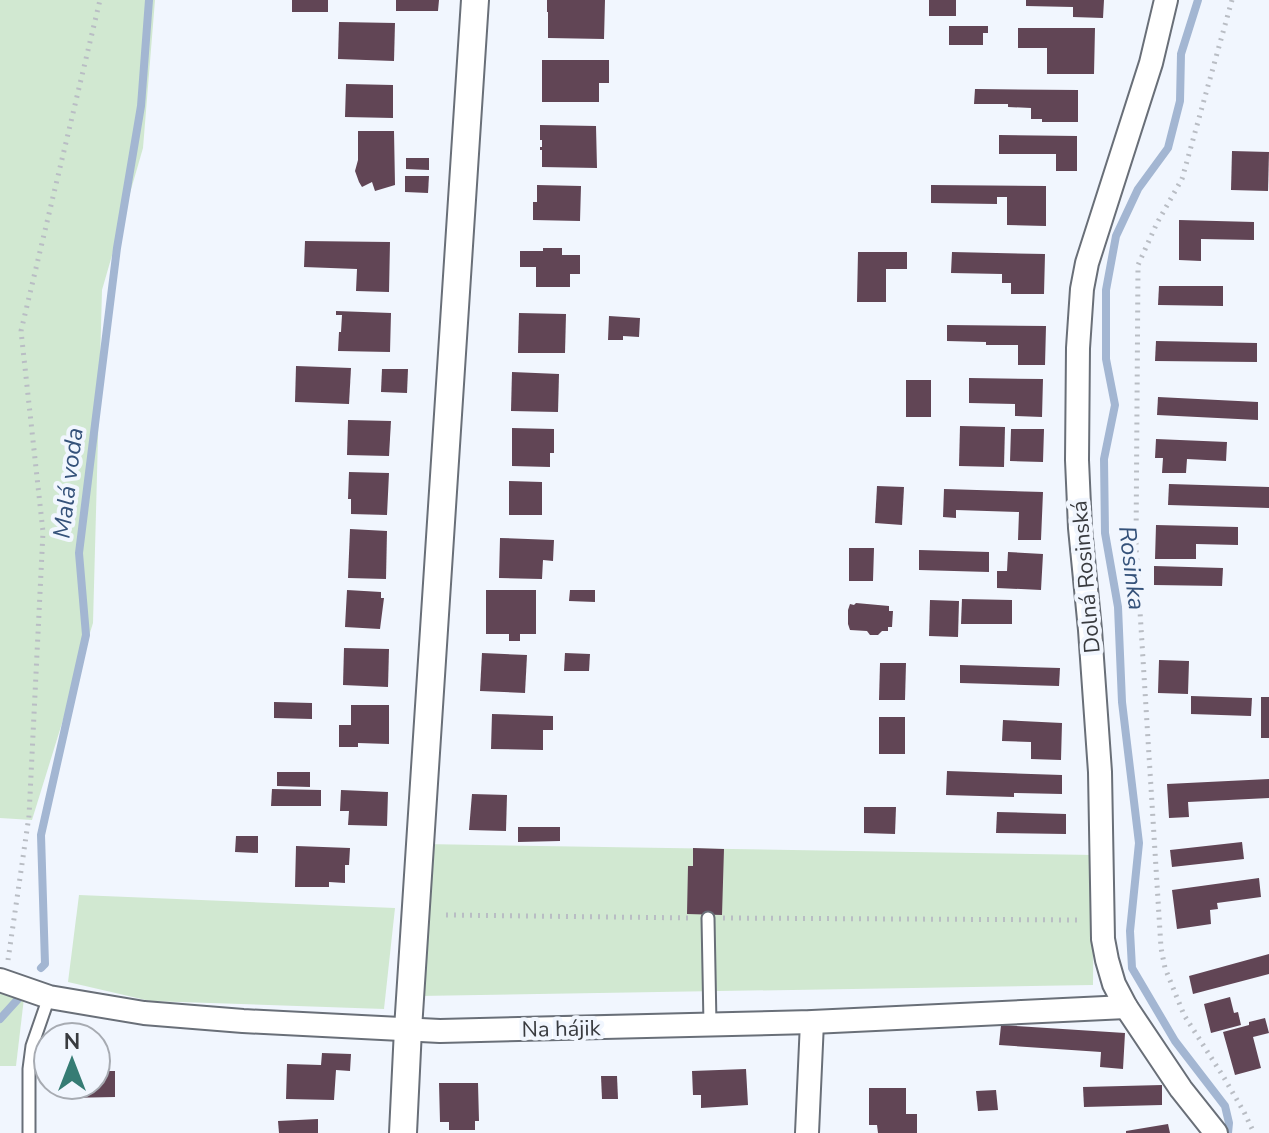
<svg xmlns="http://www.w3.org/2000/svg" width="1269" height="1133" font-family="'Nunito Sans',sans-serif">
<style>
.green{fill:#d1e8d1}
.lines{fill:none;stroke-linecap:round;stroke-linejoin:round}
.stream{stroke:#a3b6d2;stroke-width:8}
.building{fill:#614555}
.service-casing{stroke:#696f78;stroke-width:15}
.minor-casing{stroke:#696f78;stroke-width:26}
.tertiary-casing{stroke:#696f78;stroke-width:30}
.path{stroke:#b9bdc4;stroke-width:5;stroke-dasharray:2 6;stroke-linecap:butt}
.service{stroke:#fff;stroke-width:11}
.minor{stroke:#fff;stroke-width:22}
.tertiary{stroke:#fff;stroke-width:26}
.labels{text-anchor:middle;stroke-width:8;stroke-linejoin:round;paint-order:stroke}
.street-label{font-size:22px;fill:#393b3f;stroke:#f1f6fe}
.water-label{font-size:24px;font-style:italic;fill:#35527a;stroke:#f1f6fe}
</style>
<rect width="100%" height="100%" fill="#f1f6fe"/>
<!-- green -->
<g class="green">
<polygon points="0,0 155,0 143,148 102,290 93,623 32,820 0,818"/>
<polygon points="424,844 1094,855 1093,985 419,996"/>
<polygon points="79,895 395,908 384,1009 150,1001 68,982"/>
<polygon points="0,977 24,998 16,1066 0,1066"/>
</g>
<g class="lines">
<!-- stream -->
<g class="stream">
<polyline points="1198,0 1181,54 1180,101 1168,148 1138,189 1116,236 1106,290 1106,359 1115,405 1104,459 1105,533 1118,607 1122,702 1139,843 1130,931 1132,968 1175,1041 1225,1106 1229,1123 1228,1133"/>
<polyline points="41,968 45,964 41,835 86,635 79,553 117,248 141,106 149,0"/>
<polyline points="0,1019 19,998"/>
</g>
</g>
<!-- building -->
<g class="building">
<rect x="292" y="0" width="36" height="12"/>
<polygon points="396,0 439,0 438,11 396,11"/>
<polygon points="547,0 605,0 604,39 548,38 548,12 547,12"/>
<rect x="929" y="0" width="27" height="16"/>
<polygon points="1026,0 1104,0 1103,18 1073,17 1073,7 1026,6"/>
<polygon points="339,22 395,23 394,61 338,59"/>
<polygon points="949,26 988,26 988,33 983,33 983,45 949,45"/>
<polygon points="1018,28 1095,28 1094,74 1047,74 1047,48 1018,48"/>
<polygon points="542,60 609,60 609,83 599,83 599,102 542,102"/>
<polygon points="346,84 393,85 393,118 345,117"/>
<polygon points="975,89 1078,90 1078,122 1042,122 1042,119 1031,119 1031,108 1008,107 1008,104 974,104"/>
<polygon points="540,125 596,126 597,168 542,167 542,150 540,150 540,147 542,147 542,140 540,140"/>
<polygon points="358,131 394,131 395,185 375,191 372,182 362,187 359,182 355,171 358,160"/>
<polygon points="999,135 1077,136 1077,171 1056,171 1056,154 999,154"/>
<polygon points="1232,151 1269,152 1268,191 1231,190"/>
<polygon points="406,158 429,158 429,170 406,169"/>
<polygon points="405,176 429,176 428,193 405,192"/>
<polygon points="537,185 581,186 580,221 533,220 533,202 537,202"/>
<polygon points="931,185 1046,186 1046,226 1007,225 1007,197 997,197 997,204 931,203"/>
<polygon points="1179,220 1254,222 1254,240 1201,239 1201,261 1179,260"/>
<polygon points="305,241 390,242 389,292 356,291 357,269 304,267"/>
<polygon points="543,248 562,248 562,255 580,255 580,274 570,274 570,287 536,287 536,267 520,267 520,251 543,251"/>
<polygon points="858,252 907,252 907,269 886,269 886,302 857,302"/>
<polygon points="952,252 1045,254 1044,294 1011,294 1011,283 1002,283 1002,274 951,273"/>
<polygon points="1159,286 1223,286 1223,306 1158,305"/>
<polygon points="336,311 391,313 390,352 338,351 339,332 341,332 342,315 336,315"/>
<polygon points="519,313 566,314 565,353 518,353"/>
<polygon points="609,316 640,318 639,337 623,336 623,340 608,340"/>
<polygon points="947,325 1046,326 1045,365 1018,365 1018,345 986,345 986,342 947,341"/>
<polygon points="1156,341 1257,343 1257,362 1155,361"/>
<polygon points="296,366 351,368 349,404 295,402"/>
<polygon points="382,369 408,369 407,393 381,392"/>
<polygon points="512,372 559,374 558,412 511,411"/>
<polygon points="969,378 1043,379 1042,417 1015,416 1015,404 969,403"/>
<rect x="906" y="380" width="25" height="37"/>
<polygon points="1158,397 1258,402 1258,420 1157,415"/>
<polygon points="348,420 391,421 389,456 347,455"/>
<polygon points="960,426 1005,427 1004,467 959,466"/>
<polygon points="512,428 554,429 554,453 550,453 550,467 512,466"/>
<polygon points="1011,429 1044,429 1043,462 1010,461"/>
<polygon points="1156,439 1227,442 1226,461 1187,459 1186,473 1162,473 1163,458 1155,458"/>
<polygon points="349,472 389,473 387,515 351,514 351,499 348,499"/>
<polygon points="509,481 542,482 542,515 509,515"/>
<polygon points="1169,484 1269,487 1269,508 1168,505"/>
<polygon points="877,486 904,487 902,525 875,523"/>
<polygon points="944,489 1043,492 1041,540 1018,540 1019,512 956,510 956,518 943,517"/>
<polygon points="1156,525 1238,527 1238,545 1196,544 1196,559 1155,559"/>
<polygon points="350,529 387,531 386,579 348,578"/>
<polygon points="500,538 554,540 553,561 543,560 542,579 499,578"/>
<polygon points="849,548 874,548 873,581 849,581"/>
<polygon points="919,550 989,552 989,572 919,570"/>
<polygon points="1008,552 1043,554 1041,590 997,588 997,571 1007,571"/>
<polygon points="1154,566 1223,568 1222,586 1154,585"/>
<polygon points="347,590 381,592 381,598 384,598 380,629 345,627"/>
<polygon points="486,590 536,590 536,634 520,634 520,641 509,641 509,634 486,634"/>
<polygon points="570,590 595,590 595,602 569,601"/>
<polygon points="962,599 1012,600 1012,624 961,624"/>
<polygon points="930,600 959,601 958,637 929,636"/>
<polygon points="856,603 889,606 889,611 893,611 892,627 888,627 888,631 882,631 878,635 870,635 867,631 850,630 848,624 848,610 850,604 854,605"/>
<polygon points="344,648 389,649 388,687 343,685"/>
<polygon points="482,653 527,655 525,693 480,691"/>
<polygon points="565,653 590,654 589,671 564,671"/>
<polygon points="1159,660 1189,661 1188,694 1158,693"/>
<polygon points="880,663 906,663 905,700 879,700"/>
<polygon points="960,665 1060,668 1059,686 960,683"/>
<polygon points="1191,696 1252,698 1251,716 1191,714"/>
<rect x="1261" y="697" width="8" height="41"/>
<polygon points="274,702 312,703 312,719 274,718"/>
<polygon points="351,705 389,705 389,744 358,743 358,747 339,747 339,725 351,725"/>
<polygon points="492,714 553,716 553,730 543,730 543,750 491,749"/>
<rect x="879" y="717" width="26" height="37"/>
<polygon points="1003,720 1062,723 1061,760 1031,759 1031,742 1002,741"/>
<polygon points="947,771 1062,775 1062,794 1014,793 1014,797 946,795"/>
<polygon points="277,772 310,772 310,787 277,786"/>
<polygon points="1269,779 1269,798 1188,802 1189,817 1169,818 1167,784"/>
<polygon points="272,789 321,790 321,806 271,806"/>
<polygon points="341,790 388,792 387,826 348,825 349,811 340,811"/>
<polygon points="472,794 507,795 506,831 469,830"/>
<polygon points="864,807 896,807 895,834 864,833"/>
<polygon points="997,812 1066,814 1066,834 996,833"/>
<polygon points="518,827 560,827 560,841 518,842"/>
<polygon points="236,836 258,836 258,853 235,852"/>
<polygon points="1242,842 1244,859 1172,867 1170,850"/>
<polygon points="296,846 350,848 349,865 345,865 345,883 329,882 329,887 295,887"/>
<polygon points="693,848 724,849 722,915 687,914 688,866 693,866"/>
<polygon points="1259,878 1261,897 1217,903 1218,909 1210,910 1211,924 1177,929 1172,890"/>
<polygon points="1269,954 1269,974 1193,994 1189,976"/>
<polygon points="1230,997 1234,1013 1238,1012 1241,1025 1211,1033 1204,1004"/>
<polygon points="1265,1018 1269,1033 1253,1037 1261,1068 1235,1075 1223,1032 1249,1025 1249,1022"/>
<polygon points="1001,1025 1125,1033 1123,1069 1100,1067 1101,1052 999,1045"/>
<polygon points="322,1053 351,1054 350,1071 336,1070 334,1100 286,1099 287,1064 321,1065"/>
<polygon points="96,1062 105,1062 105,1071 115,1071 115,1097 66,1098 66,1085 96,1085"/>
<polygon points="746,1069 748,1105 701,1108 701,1095 693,1095 692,1071"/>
<polygon points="601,1076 617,1076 618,1099 602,1099"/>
<polygon points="439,1083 478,1083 479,1121 475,1121 475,1130 449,1130 449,1122 440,1122"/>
<polygon points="1162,1085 1162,1105 1084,1107 1083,1087"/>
<polygon points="869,1088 906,1088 906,1114 917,1114 917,1133 878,1133 877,1125 869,1125"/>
<polygon points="996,1090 998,1110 978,1111 976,1091"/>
<polygon points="318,1119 318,1133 279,1133 278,1121"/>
<polygon points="1168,1124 1170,1133 1126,1133 1126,1131"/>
</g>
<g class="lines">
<!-- service casing -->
<g class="service-casing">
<g id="service">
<polyline points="708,918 710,1024"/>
<polyline points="29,1133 29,1069 32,1046 49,997"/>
</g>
</g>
<!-- minor casing -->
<g class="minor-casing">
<g id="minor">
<polyline points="1166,0 1151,63 1087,263 1082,289 1078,348 1077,460 1080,528 1090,630 1100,772 1103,939 1107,960 1114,984 1126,1007 1181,1089 1216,1133"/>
<polyline points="0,980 49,997 144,1013 243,1021 440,1031 812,1022 1126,1007"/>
<polyline points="807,1133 812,1022"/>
</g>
</g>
<!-- tertiary casing -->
<g class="tertiary-casing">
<polyline id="tertiary" points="403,1133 408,1029 475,0"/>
</g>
<!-- path -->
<g class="path">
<polyline points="1232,0 1182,179 1157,223 1138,265 1136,547 1161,948 1165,968 1184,1015 1223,1076 1244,1112 1254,1133"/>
<polyline points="446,915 693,918"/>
<polyline points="723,918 1081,920"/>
<polyline points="8,960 29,816 43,532 21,331 100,0"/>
</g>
<!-- service -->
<use href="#service" class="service"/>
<!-- minor -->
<use href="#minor" class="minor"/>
<!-- tertiary -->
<use href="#tertiary" class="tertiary"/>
</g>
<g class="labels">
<!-- street labels -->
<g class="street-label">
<text transform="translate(1085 577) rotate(-95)" y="8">Dolná Rosinská</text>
<text transform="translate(561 1028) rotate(-1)" y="8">Na hájik</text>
</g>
<!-- water labels -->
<g class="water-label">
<text transform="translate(68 483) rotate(-83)" y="8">Malá voda</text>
<text transform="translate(1132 568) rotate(83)" y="8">Rosinka</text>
</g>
</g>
<!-- north arrow -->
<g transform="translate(72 1061)"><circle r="38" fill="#f1f6fe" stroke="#a7abb2" stroke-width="2"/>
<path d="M0-6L14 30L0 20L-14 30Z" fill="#367c74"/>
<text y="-12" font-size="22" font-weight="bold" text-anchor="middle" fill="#393b3f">N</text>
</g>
</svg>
